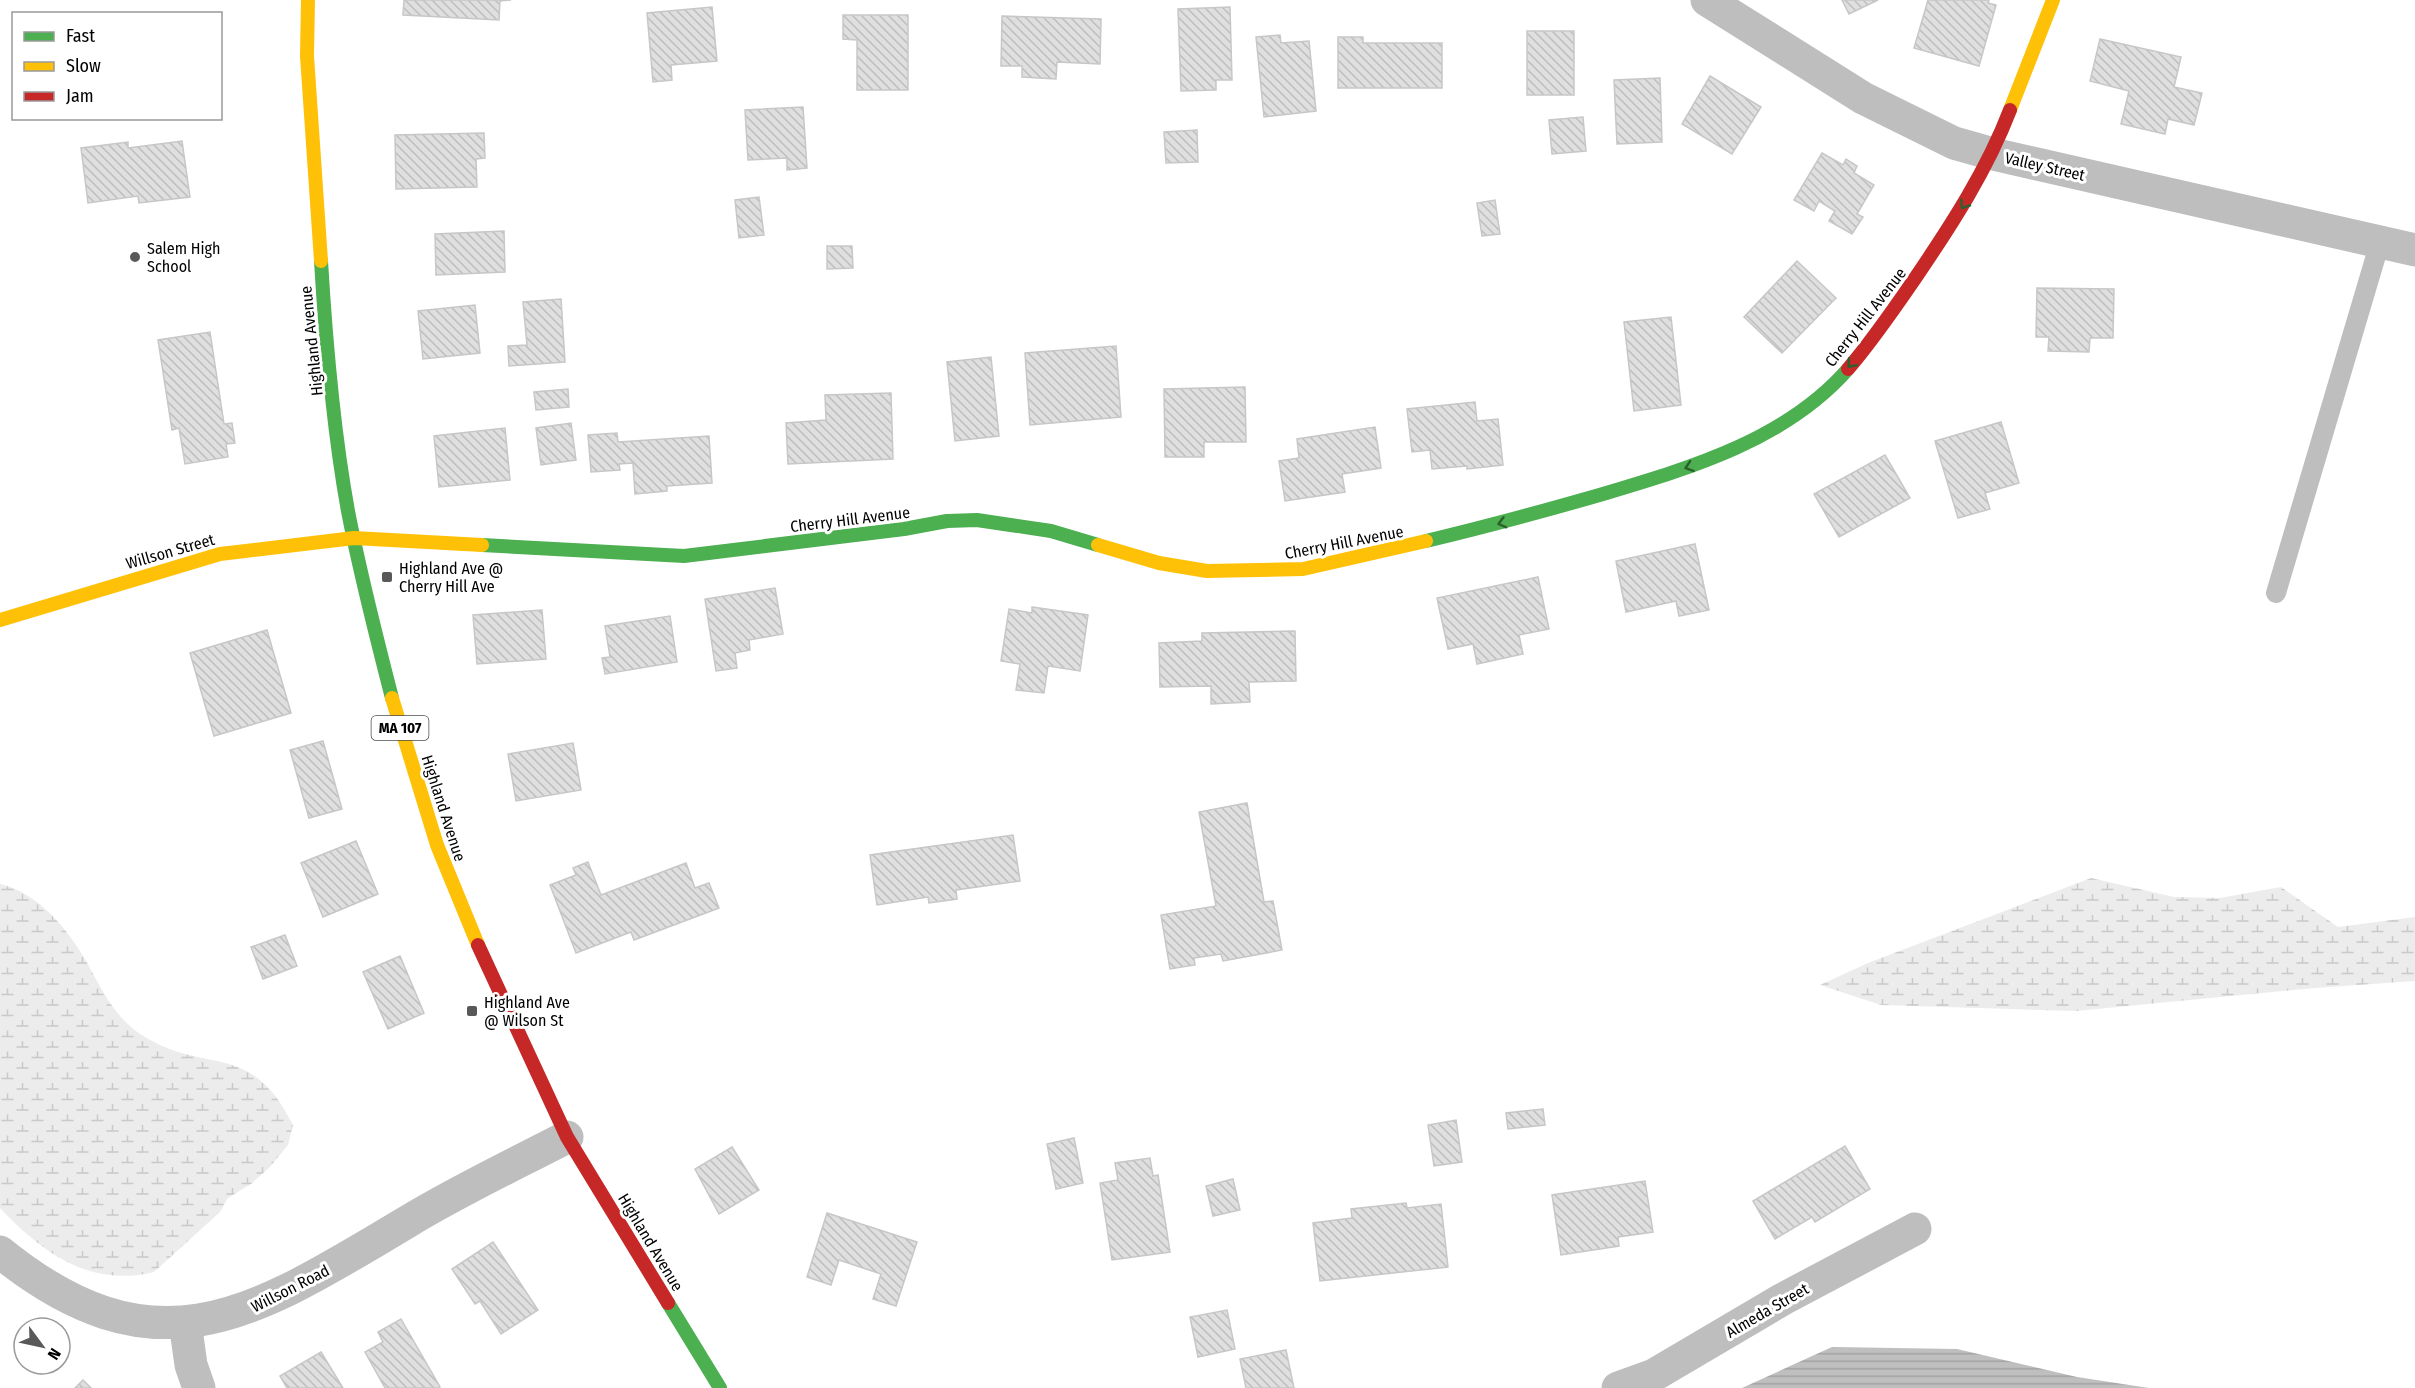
<svg xmlns="http://www.w3.org/2000/svg" width="2415" height="1388" font-family="'Fira Sans Condensed',sans-serif">
<style>
.wetland{fill:url(#wetland-marsh)}
.water{fill:url(#water-rules)}
.building{fill:url(#building-back-hatch);stroke:#c7c7c7;stroke-width:1.5}
.lines{fill:none;stroke-linecap:round;stroke-linejoin:round}
.lane{stroke:#bebebe;stroke-width:20}
.street{stroke:#bebebe;stroke-width:33}
.fast{stroke:#4caf50;stroke-width:14}
.slow{stroke:#ffc107;stroke-width:14}
.jam{stroke:#c62828;stroke-width:14}
.oneway{stroke:#2a602c}
.poi-dot{fill:#595959;stroke:#fff;stroke-width:2}
.labels{text-anchor:middle;stroke-width:6;stroke-linejoin:round;paint-order:stroke}
.shield{fill:#fff;stroke:#4c4c4c;stroke-width:1.5}
.shield-label{font-size:15px;font-weight:bold;fill:#000}
.street-label{font-size:16px;fill:#000;stroke:#fff}
.poi-label{font-size:16px;fill:#000;stroke:#fff;text-anchor:start}
</style>
<defs>
<pattern id="wetland-marsh" width="20" height="14" patternUnits="userSpaceOnUse" patternTransform="scale(1.5)"><rect width="20" height="14" fill="#ececec"/><path d="M1 5h8M5 5V1M11 12h8M15 12V8" fill="none" stroke="#c9c9c9"/></pattern>
<pattern id="water-rules" width="6" height="5" patternUnits="userSpaceOnUse" patternTransform="scale(1.5)"><rect width="6" height="5" fill="#bfbfbf"/><path d="M0 2.5h6" fill="none" stroke="#a2a2a2"/></pattern>
<pattern id="building-back-hatch" width="6" height="6" patternUnits="userSpaceOnUse" patternTransform="scale(1.5)"><rect width="6" height="6" fill="#dfdfdf"/><path d="M-1 5l2 2M0 0l6 6M5-1l2 2" fill="none" stroke="#bebebe"/></pattern>
</defs>
<rect width="100%" height="100%" fill="#fff"/>
<!-- wetland -->
<g class="wetland">
<polygon points="2091,878 2174,897 2220,898 2281,887 2338,927 2415,917 2415,981 2315,988 2076,1011 1881,1005 1820,985 1868,963"/>
<path d="M0 884C38 893 67 928 86 961 100 986 112 1013 136 1031 151 1042 171 1051 189 1055 214 1061 241 1063 261 1081 276 1093 284 1109 293 1125L288 1145 270 1167 251 1184 228 1198 220 1212 154 1272C89 1288 42 1252 0 1208Z"/>
</g>
<!-- water -->
<polygon class="water" points="1832,1347 1957,1349 2077,1377 2149,1388 1742,1388"/>
<!-- building -->
<g class="building">
<polygon points="404,0 511,0 500,1 499,20 403,15"/>
<polygon points="1842,0 1878,0 1849,14"/>
<polygon points="1928,0 1989,0 1988,3 1996,5 1979,66 1914,48"/>
<polygon points="712,7 717,61 671,65 672,80 653,82 647,13"/>
<polygon points="1230,7 1232,80 1216,80 1216,90 1181,91 1178,9"/>
<polygon points="843,15 908,15 908,90 857,90 857,40 843,39"/>
<polygon points="1002,16 1101,19 1100,64 1057,62 1056,79 1022,77 1022,66 1001,66"/>
<rect x="1527" y="31" width="47" height="64"/>
<polygon points="1280,35 1281,43 1309,41 1316,111 1264,117 1256,37"/>
<polygon points="1338,37 1363,37 1363,43 1442,43 1442,88 1338,88"/>
<polygon points="2100,39 2181,57 2174,87 2202,93 2194,125 2168,119 2165,134 2121,124 2129,91 2090,81"/>
<polygon points="1710,76 1761,107 1732,154 1682,124"/>
<polygon points="1660,78 1662,142 1617,144 1614,80"/>
<polygon points="803,107 807,168 787,170 787,158 748,160 745,110"/>
<polygon points="1583,117 1586,151 1552,154 1549,120"/>
<polygon points="1197,130 1198,162 1166,163 1164,132"/>
<polygon points="484,133 485,158 476,159 477,187 396,189 395,135"/>
<polygon points="182,141 190,197 139,203 138,196 88,203 81,148 128,142 128,148"/>
<polygon points="1822,153 1843,165 1846,159 1857,166 1854,173 1874,185 1857,214 1863,217 1852,234 1829,221 1835,211 1819,201 1814,211 1794,200"/>
<polygon points="759,197 764,235 739,238 735,200"/>
<polygon points="1495,200 1500,234 1482,236 1477,203"/>
<polygon points="504,231 505,272 436,275 435,234"/>
<polygon points="827,246 852,246 853,268 827,269"/>
<polygon points="1797,261 1836,298 1782,353 1744,317"/>
<polygon points="2037,288 2114,289 2113,338 2090,338 2089,352 2048,351 2049,337 2036,337"/>
<polygon points="561,299 565,362 509,366 508,346 527,345 523,302"/>
<polygon points="475,305 480,353 423,359 418,311"/>
<polygon points="1671,317 1681,405 1634,411 1624,322"/>
<polygon points="210,332 224,424 232,423 235,443 226,444 228,457 185,464 179,428 172,430 158,340"/>
<polygon points="1116,346 1121,417 1030,425 1025,353"/>
<polygon points="991,357 999,436 955,441 947,362"/>
<polygon points="1245,387 1246,442 1204,442 1204,457 1165,457 1164,389"/>
<polygon points="568,389 569,407 536,410 534,392"/>
<polygon points="891,393 893,459 788,464 786,423 826,420 825,395"/>
<polygon points="1475,402 1477,421 1498,419 1503,465 1467,469 1467,466 1432,469 1430,450 1412,452 1407,409"/>
<polygon points="2001,422 2019,483 1985,493 1990,509 1958,518 1935,441"/>
<polygon points="571,423 576,460 541,465 536,428"/>
<polygon points="1375,427 1381,468 1342,474 1345,492 1285,501 1279,461 1299,458 1297,439"/>
<polygon points="505,428 510,480 439,487 434,436"/>
<polygon points="617,433 618,442 709,436 712,483 667,486 667,491 635,494 633,463 619,464 620,470 591,472 588,435"/>
<polygon points="1885,455 1910,498 1839,537 1814,494"/>
<polygon points="1695,544 1709,610 1679,616 1676,601 1626,612 1616,561"/>
<polygon points="1538,577 1549,629 1519,635 1523,654 1477,664 1473,644 1448,649 1437,598"/>
<polygon points="775,588 783,634 749,640 750,650 735,653 737,668 716,671 705,599"/>
<polygon points="1032,607 1088,615 1080,671 1048,666 1044,693 1016,690 1020,664 1001,661 1009,609 1032,613"/>
<polygon points="542,610 546,659 477,664 473,615"/>
<polygon points="670,616 677,662 605,674 602,658 610,657 605,626"/>
<polygon points="267,630 291,713 214,736 190,653"/>
<polygon points="1295,631 1296,681 1249,682 1250,702 1211,704 1211,686 1160,687 1159,643 1202,641 1202,633"/>
<polygon points="323,741 342,809 309,818 290,750"/>
<polygon points="573,743 581,790 516,801 508,754"/>
<polygon points="1247,803 1264,902 1273,901 1282,950 1223,961 1221,954 1194,958 1195,965 1170,969 1161,915 1216,906 1199,812"/>
<polygon points="1013,835 1020,881 956,890 957,899 929,903 928,897 877,905 870,855"/>
<polygon points="356,841 378,894 323,917 301,863"/>
<polygon points="588,862 601,895 686,863 695,888 709,883 719,908 634,940 631,932 576,953 550,885 576,875 573,868"/>
<polygon points="285,935 297,966 263,979 251,947"/>
<polygon points="400,956 424,1013 388,1029 363,972"/>
<polygon points="1543,1109 1545,1125 1508,1129 1506,1113"/>
<polygon points="1456,1120 1462,1162 1434,1166 1428,1125"/>
<polygon points="1074,1138 1083,1183 1056,1189 1047,1144"/>
<polygon points="1845,1146 1870,1189 1815,1222 1812,1217 1775,1239 1753,1201"/>
<polygon points="732,1147 759,1190 719,1214 695,1169"/>
<polygon points="1150,1158 1153,1176 1158,1175 1170,1252 1112,1260 1100,1183 1118,1180 1115,1163"/>
<polygon points="1233,1179 1240,1210 1213,1216 1206,1186"/>
<polygon points="1645,1181 1653,1232 1618,1237 1619,1246 1561,1255 1552,1195"/>
<polygon points="1406,1203 1407,1208 1441,1204 1448,1267 1320,1281 1313,1223 1352,1218 1351,1209"/>
<polygon points="827,1213 917,1242 896,1306 873,1299 881,1274 839,1260 831,1285 807,1277"/>
<polygon points="493,1242 538,1310 501,1334 480,1301 475,1304 452,1269"/>
<polygon points="1227,1310 1235,1349 1198,1357 1190,1317"/>
<polygon points="401,1319 440,1387 439,1388 385,1388 365,1352 383,1342 378,1332"/>
<polygon points="1286,1350 1294,1388 1246,1388 1240,1359"/>
<polygon points="321,1352 343,1388 287,1388 280,1376"/>
<polygon points="83,1380 91,1388 75,1388"/>
</g>
<g class="lines">
<!-- lane -->
<polyline class="lane" points="2276,593 2380,242"/>
<!-- street -->
<g class="street">
<polyline points="1707,0 1863,98 1954,143 1993,154 2415,250"/>
<path d="M0 1252C158 1380 256 1312 407 1222 458 1191 513 1165 567 1137"/>
<polyline points="185,1322 191,1365 199,1388"/>
<polyline points="1618,1388 1654,1375 1783,1299 1915,1229"/>
</g>
<!-- fast -->
<g class="fast">
<path d="M321 261C326 345 333 429 348 511 360 574 376 636 392 698"/>
<path d="M1426 541C1485 527 1544 511 1603 494 1690 468 1786 440 1848 369"/>
<polyline points="482,545 684,556 904,529 947,521 977,520 1051,531 1098,545"/>
<polyline points="668,1303 720,1388"/>
</g>
<!-- slow -->
<g class="slow">
<polyline points="308,0 307,56 321,261"/>
<polyline points="2010,110 2053,0"/>
<polyline points="1098,545 1159,563 1207,571 1303,569 1426,541"/>
<polyline points="0,620 220,554 354,538 482,545"/>
<polyline points="392,698 437,845 478,945"/>
</g>
<!-- jam -->
<g class="jam">
<path d="M1848 369C1873 340 1894 309 1916 277 1952 224 1987 170 2010 110"/>
<polyline points="478,945 567,1137 668,1303"/>
</g>
</g>
<!-- one-way arrows -->
<defs><path id="oneway-chevron" d="M-2-3.5L2.5 0L-2 3.5" fill="none" stroke-width="1.6" stroke-linecap="round" stroke-linejoin="round" transform="scale(1.5)"/></defs>
<g class="oneway">
<use href="#oneway-chevron" transform="translate(1964 205) rotate(123)"/>
<use href="#oneway-chevron" transform="translate(1851 364) rotate(131)"/>
<use href="#oneway-chevron" transform="translate(1689 467) rotate(161)"/>
<use href="#oneway-chevron" transform="translate(1502 523) rotate(165)"/>
</g>
<!-- markers -->
<g class="poi-dot">
<circle cx="135" cy="257" r="6"/>
<rect x="381" y="571" width="12" height="12" rx="3"/>
<rect x="466" y="1005" width="12" height="12" rx="3"/>
</g>
<g class="labels">
<!-- shield labels -->
<rect class="shield" x="371.5" y="716" width="57" height="24" rx="4.5"/>
<g class="shield-label">
<text x="400" y="733">MA 107</text>
</g>
<!-- street labels -->
<g class="street-label">
<text transform="translate(2045 166) rotate(13)" y="6">Valley Street</text>
<text transform="translate(1865 317) rotate(-52)" y="6">Cherry Hill Avenue</text>
<text transform="translate(311 341) rotate(-96)" y="6">Highland Avenue</text>
<text transform="translate(850 519) rotate(-7)" y="6">Cherry Hill Avenue</text>
<text transform="translate(1344 542) rotate(-11)" y="6">Cherry Hill Avenue</text>
<text transform="translate(170 551) rotate(-16)" y="6">Willson Street</text>
<text transform="translate(444 808) rotate(72)" y="6">Highland Avenue</text>
<text transform="translate(651 1242) rotate(59)" y="6">Highland Avenue</text>
<text transform="translate(290 1288) rotate(-27)" y="6">Willson Road</text>
<text transform="translate(1767 1310) rotate(-30)" y="6">Almeda Street</text>
</g>
<!-- poi labels -->
<g class="poi-label">
<text x="147" y="254">Salem High<tspan x="147" dy="18">School</tspan></text>
<text x="399" y="574">Highland Ave @<tspan x="399" dy="18">Cherry Hill Ave</tspan></text>
<text x="484" y="1008">Highland Ave<tspan x="484" dy="18">@ Wilson St</tspan></text>
</g>
</g>
<!-- legend -->
<rect x="12" y="12" width="210" height="108" fill="#ffffff" stroke="#999999" stroke-width="1.5"/>
<rect x="24" y="32" width="30" height="9" fill="#4caf50" stroke="#999999" stroke-width="1.5"/>
<text x="66" y="42" font-size="18" fill="#000000">Fast</text>
<rect x="24" y="62" width="30" height="9" fill="#ffc107" stroke="#999999" stroke-width="1.5"/>
<text x="66" y="72" font-size="18" fill="#000000">Slow</text>
<rect x="24" y="92" width="30" height="9" fill="#c62828" stroke="#999999" stroke-width="1.5"/>
<text x="66" y="102" font-size="18" fill="#000000">Jam</text>
<!-- north arrow -->
<g transform="translate(42 1346) rotate(123)"><circle r="28" fill="#ffffff" stroke="#999999" stroke-width="1.5"/>
<path d="M0-4.5L10 22L0 15L-10 22Z" fill="#595959"/>
<text y="-9" font-size="16" font-weight="bold" text-anchor="middle" fill="#000000">N</text>
</g>
</svg>
